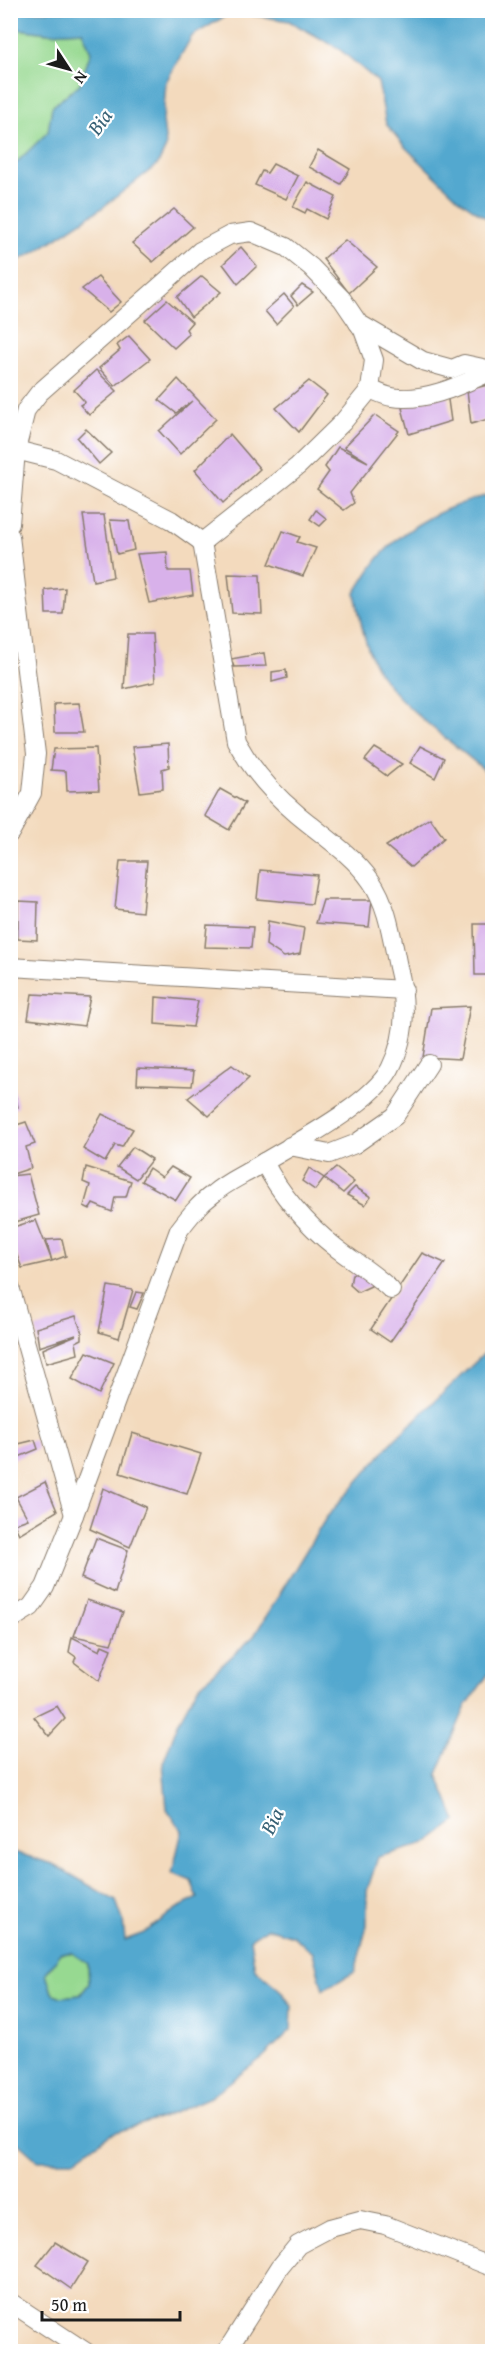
<svg xmlns="http://www.w3.org/2000/svg" width="503" height="2362" font-family="'Gentium Book Plus',serif">
<style>
.green{fill:#97d991;stroke:#5a7a56;stroke-width:1.5}
.water{fill:#53a8cf;stroke:#386276;stroke-width:1.5;fill-rule:evenodd}
.building{fill:#d8b1ea}
.lines{fill:none;stroke-linecap:round;stroke-linejoin:round}
.street-casing{stroke:#887b6c;stroke-width:20}
.street{stroke:#fff;stroke-width:18}
.labels{text-anchor:middle;stroke-width:4.5;stroke-linejoin:round;paint-order:stroke}
.water-label{font-size:21px;font-style:italic;fill:#386276;stroke:#fff}
</style>
<rect width="100%" height="100%" fill="#fff"/>
<filter id="ink" filterUnits="userSpaceOnUse"><feTurbulence type="fractalNoise" baseFrequency=".0167" numOctaves="2"/><feDisplacementMap in="SourceGraphic" scale="12" xChannelSelector="R" yChannelSelector="G"/><feConvolveMatrix kernelMatrix="1 2 1 2 8 2 1 2 1" color-interpolation-filters="sRGB"/></filter>
<filter id="wash" filterUnits="userSpaceOnUse"><feTurbulence type="fractalNoise" baseFrequency=".008" numOctaves="4" result="noise"/><feDisplacementMap in="SourceGraphic" scale="24" xChannelSelector="R" yChannelSelector="G"/><feGaussianBlur stdDeviation="1.35" result="paint"/><feColorMatrix in="noise" values="0 0 0 0 0 0 0 0 0 0 0 0 0 0 0 0 0 1.4 0 .05"/><feComposite in="paint" operator="in"/></filter>
<g filter="url(#wash)">
<rect width="100%" height="100%" fill="#f3dabd"/>
<!-- green -->
<g class="green">
<polygon points="11,28 48,33 82,31 91,52 80,84 52,107 48,132 11,168"/>
<polygon points="61,1953 72,1953 88,1964 89,1984 80,1995 61,1997 52,1993 46,1973"/>
</g>
<!-- water -->
<g class="water">
<polygon points="10,11 492,11 492,222 460,200 406,148 386,124 378,82 338,48 289,21 232,12 192,36 166,82 163,120 166,147 158,164 102,208 35,252 11,264 11,168 48,132 52,107 80,84 91,52 82,31 48,33 11,28"/>
<path d="M492 494V777C459 746 395 705 375 665 364 643 360 618 355 593 363 581 371 566 381 555 411 522 450 505 492 494Z"/>
<path d="M492 1346V1669L466 1706 437 1774 456 1821 425 1844 378 1857 367 1891V1925L355 1972 323 1990 313 1953 293 1936 267 1928 250 1939 255 1969 280 1990 292 2006 291 2030 263 2057 210 2097 161 2118 110 2134 73 2161H38L11 2137V1851L53 1864 116 1901 123 1920 125 1940 144 1933 176 1909 198 1898 191 1881 172 1873 182 1831 167 1809 163 1763 178 1723 197 1688 254 1636 326 1518 393 1441ZM61 1953H72L88 1964 89 1984 80 1995 61 1997 52 1993 46 1973Z"/>
</g>
<g id="blocks">
<!-- building -->
<g class="building">
<polygon points="318,150 350,169 341,184 309,167"/>
<polygon points="273,164 298,176 286,199 255,185 262,171 267,173"/>
<polygon points="307,182 336,197 326,219 307,209 305,213 293,207"/>
<polygon points="174,209 193,227 153,262 132,243"/>
<polygon points="345,240 377,267 349,293 323,259"/>
<polygon points="241,247 257,266 238,284 223,264"/>
<polygon points="202,276 221,292 191,317 177,297"/>
<polygon points="98,277 121,302 109,312 82,289"/>
<polygon points="302,285 313,292 298,305 291,296"/>
<polygon points="284,294 294,306 276,324 265,311"/>
<polygon points="167,300 192,322 186,329 189,334 174,348 145,320"/>
<polygon points="129,336 150,359 115,386 99,368 120,350 117,345"/>
<polygon points="96,370 117,391 89,415 80,405 85,402 74,390"/>
<polygon points="178,379 216,419 180,454 159,431 192,401 176,413 159,400"/>
<polygon points="309,381 327,395 299,432 276,408"/>
<polygon points="492,384 492,418 471,424 467,390"/>
<polygon points="447,393 451,421 409,434 402,408"/>
<polygon points="375,415 399,431 350,493 354,503 344,510 317,489 329,472 325,467 338,447 368,462 344,447"/>
<polygon points="86,429 111,453 99,464 77,438"/>
<polygon points="230,434 260,469 223,503 195,470"/>
<polygon points="316,510 327,519 320,526 310,519"/>
<polygon points="83,515 104,515 113,577 93,581"/>
<polygon points="110,520 129,521 134,550 117,554"/>
<polygon points="283,531 300,537 297,542 316,548 303,576 269,564"/>
<polygon points="167,552 168,571 190,571 193,595 149,603 137,554"/>
<polygon points="228,574 260,575 262,614 232,613"/>
<polygon points="65,588 63,614 46,614 45,590"/>
<polygon points="128,634 152,634 155,682 124,689"/>
<polygon points="264,653 266,666 234,667 231,659"/>
<polygon points="286,670 287,678 272,682 272,672"/>
<polygon points="79,703 84,732 55,732 54,704"/>
<polygon points="10,721 16,753 10,754"/>
<polygon points="168,744 169,767 162,769 163,789 140,792 132,747"/>
<polygon points="420,746 444,758 435,778 410,763"/>
<polygon points="96,748 99,790 67,791 66,771 51,770 54,749"/>
<polygon points="375,748 402,764 387,776 365,760"/>
<polygon points="220,789 245,803 229,830 205,816"/>
<polygon points="430,818 444,838 411,867 386,846"/>
<polygon points="120,861 147,861 142,912 115,909"/>
<polygon points="260,870 317,875 312,904 257,899"/>
<polygon points="323,900 372,900 369,927 316,923"/>
<polygon points="18,901 38,902 37,940 18,939"/>
<polygon points="268,921 304,928 300,954 284,957 266,945"/>
<polygon points="474,924 492,924 492,975 475,975"/>
<polygon points="207,925 253,927 251,948 205,947"/>
<polygon points="32,994 90,997 84,1026 28,1019"/>
<polygon points="156,997 198,1001 193,1027 155,1024"/>
<polygon points="470,1006 460,1059 423,1057 431,1008"/>
<polygon points="232,1065 249,1078 209,1116 188,1098"/>
<polygon points="138,1068 194,1071 192,1086 137,1084"/>
<polygon points="10,1075 18,1107 10,1110"/>
<polygon points="102,1114 133,1129 122,1147 115,1145 105,1162 83,1149"/>
<polygon points="26,1122 35,1144 26,1147 31,1168 10,1175 10,1127"/>
<polygon points="133,1147 152,1159 136,1179 117,1167"/>
<polygon points="86,1167 131,1181 126,1197 115,1197 112,1212 93,1204 90,1209 84,1206 90,1185 83,1182"/>
<polygon points="171,1167 190,1178 176,1200 141,1181 149,1168 162,1177"/>
<polygon points="309,1168 324,1178 315,1190 302,1181"/>
<polygon points="336,1168 354,1182 343,1193 324,1178"/>
<polygon points="28,1174 39,1215 15,1222 10,1209 10,1176"/>
<polygon points="355,1187 371,1197 365,1205 347,1195"/>
<polygon points="36,1220 52,1261 46,1240 62,1239 66,1256 52,1261 22,1268 10,1238 10,1228"/>
<polygon points="422,1253 445,1263 390,1342 371,1329"/>
<polygon points="360,1273 372,1278 371,1286 358,1292 350,1285 352,1274"/>
<polygon points="108,1286 133,1290 119,1338 99,1332"/>
<polygon points="136,1292 144,1293 137,1309 130,1307"/>
<polygon points="76,1316 82,1333 82,1339 76,1342 78,1354 46,1363 43,1349 76,1335 39,1347 36,1328"/>
<polygon points="87,1352 114,1363 99,1394 72,1379"/>
<polygon points="132,1433 201,1454 187,1494 120,1473"/>
<polygon points="35,1440 38,1449 14,1459 10,1446"/>
<polygon points="45,1482 57,1511 19,1534 14,1524 28,1519 16,1497"/>
<polygon points="103,1488 146,1507 130,1547 90,1529"/>
<polygon points="96,1538 128,1550 115,1593 81,1578"/>
<polygon points="87,1600 123,1612 111,1644 74,1636"/>
<polygon points="72,1637 100,1651 102,1645 111,1649 99,1681 74,1662 76,1657 69,1652"/>
<polygon points="57,1706 65,1719 49,1736 34,1717"/>
<polygon points="55,2242 88,2262 71,2289 37,2265"/>
</g>
</g>
</g>
<g filter="url(#ink)">
<use href="#blocks" fill-opacity="0" stroke="#887b6c" stroke-width="1.5"/>
<g class="lines">
<!-- street casing -->
<g class="street-casing">
<g id="street">
<polyline points="358,323 423,361 452,369 464,364 492,370"/>
<path d="M370 389C377 392 385 396 392 397 425 403 463 384 492 371"/>
<polyline points="16,450 56,460 171,520 202,542"/>
<path d="M10 524 16 450 26 410 39 393 200 251 230 235 251 232 286 247 311 267 342 299 363 330 374 360 370 389 343 422 298 466 202 542 236 741C252 770 272 793 297 814 322 835 352 854 371 881 388 905 392 939 398 967 407 1002 407 1036 390 1069 369 1107 289 1146 251 1170 239 1177 224 1184 213 1194 199 1204 189 1217 179 1230L74 1515 45 1587 31 1607 10 1620"/>
<polyline points="10,536 36,754 32,793 10,833"/>
<polyline points="10,967 404,990"/>
<polyline points="290,1146 329,1154 355,1144 395,1116 429,1064"/>
<path d="M264 1162C280 1194 307 1225 335 1247 354 1262 374 1273 391 1290"/>
<polyline points="10,1287 74,1515"/>
<polyline points="10,2302 86,2352"/>
<polyline points="226,2352 280,2267 298,2245 330,2228 360,2220 385,2225 492,2267"/>
</g>
</g>
<!-- street -->
<use href="#street" class="street"/>
</g>
</g>
<g class="labels">
<!-- water labels -->
<g class="water-label">
<text transform="translate(100 122) rotate(-54)" y="7">Bia</text>
<text transform="translate(272 1821) rotate(-63)" y="7">Bia</text>
</g>
</g>
<!-- margin -->
<rect width="503" height="2362" fill="none" stroke="#fff" stroke-width="36"/>
<!-- north arrow -->
<g transform="translate(69 69) rotate(126)" stroke="#ffffff" stroke-width="4.5" paint-order="stroke">
<path d="M0-4.5L10 22L0 15L-10 22Z" fill="#1c1c1c"/>
<text y="-9" font-size="16" font-weight="bold" text-anchor="middle" fill="#1c1c1c">N</text>
</g>
<!-- scale -->
<path d="M42 2311v9h138v-9" fill="none" stroke="#1c1c1c" stroke-width="3"/>
<text x="51" y="2311" font-size="18" fill="#1c1c1c" stroke="#ffffff" stroke-width="4.5" paint-order="stroke">50 m</text>
</svg>
